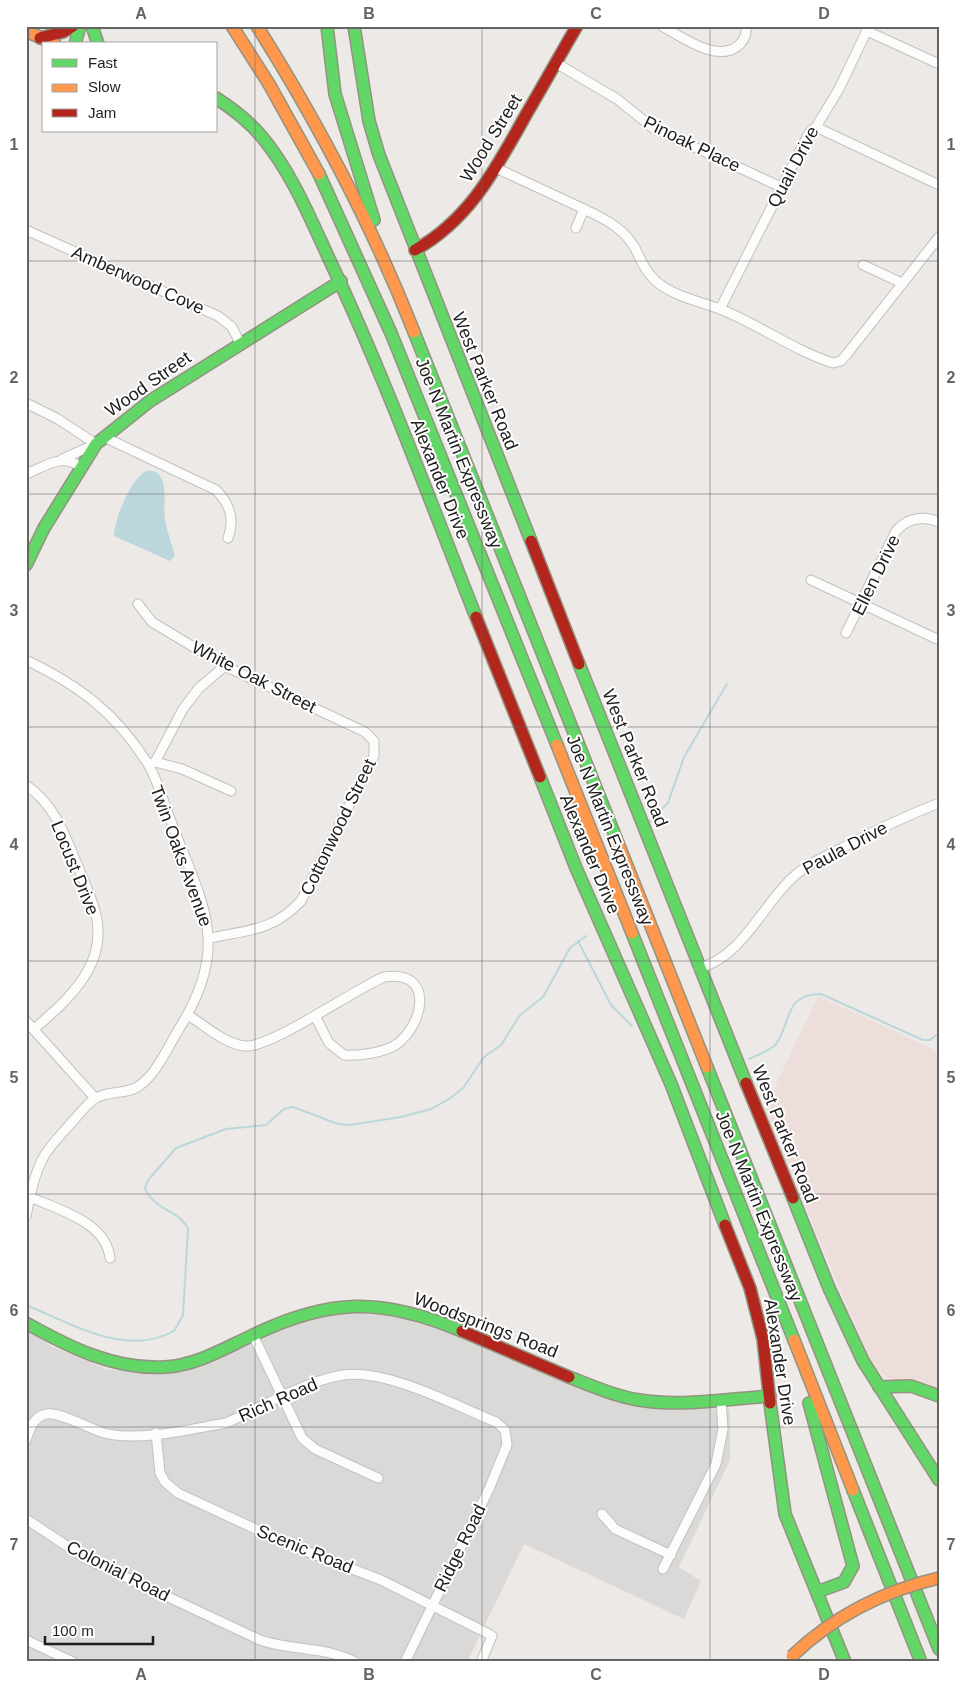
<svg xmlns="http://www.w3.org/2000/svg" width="965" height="1688" font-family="Helvetica,sans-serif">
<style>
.residential{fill:#dbd9d7}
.commercial{fill:#eddedc}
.water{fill:#bcd7dc}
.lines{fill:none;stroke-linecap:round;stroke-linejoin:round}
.stream{stroke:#bcd7dc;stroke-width:2}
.street-casing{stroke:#c3c1c0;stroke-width:11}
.fast-casing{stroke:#939380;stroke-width:14}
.slow-casing{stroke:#939380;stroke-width:14}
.jam-casing{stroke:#939380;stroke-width:14}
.street{stroke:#fcfcfb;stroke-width:9}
.fast{stroke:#63d668;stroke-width:11}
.slow{stroke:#ff974d;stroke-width:11}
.jam{stroke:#b3261e;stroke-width:11}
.slow-bridge-casing{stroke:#939380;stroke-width:14;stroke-linecap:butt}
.slow-bridge{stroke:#ff974d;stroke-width:11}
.grid{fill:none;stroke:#656463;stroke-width:1;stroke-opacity:0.55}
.labels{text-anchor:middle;stroke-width:4;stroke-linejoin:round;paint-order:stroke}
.street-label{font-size:18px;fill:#1d1d1d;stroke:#fff}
.neatline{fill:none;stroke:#656463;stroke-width:2}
.grid-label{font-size:16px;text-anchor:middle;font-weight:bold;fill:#656463}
</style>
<rect width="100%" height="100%" fill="#ece9e6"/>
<!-- residential -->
<polygon class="residential" points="347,1311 398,1317 462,1337 632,1405 730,1409 730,1460 679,1567 701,1581 684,1619 524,1544 467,1662 26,1662 26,1329 53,1347 106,1369 154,1373 208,1363 302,1319"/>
<!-- commercial -->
<polygon class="commercial" points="818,996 939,1052 939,1390 914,1381 892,1380 883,1375 872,1364 764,1110"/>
<!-- water -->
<path class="water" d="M146 471C172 467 162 507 165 520 167 532 172 544 175 556L170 561 114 536C114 520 131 478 146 471Z"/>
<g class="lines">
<!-- stream -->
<g class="stream">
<polyline points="650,821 668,803 684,757 727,684"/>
<polyline points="578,941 611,1005 632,1026"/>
<path d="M749 1059C757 1055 770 1051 776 1044 792 1021 784 994 821 994L923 1040H930L939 1033"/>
<path d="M26 1305C71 1323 126 1358 174 1331L183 1315 188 1229C180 1210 153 1210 145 1188L148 1180 176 1148 226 1129 266 1125 284 1109 293 1107 338 1124 350 1125 401 1117 431 1109 449 1099 463 1088 484 1057 501 1045 520 1015 543 997 570 948 586 936"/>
</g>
<!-- street casing -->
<g class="street-casing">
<g id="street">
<path d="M662 26C682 37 719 65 740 44 745 39 747 33 746 26"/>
<polyline points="867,31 939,64"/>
<polyline points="556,63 617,99 653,128 781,187"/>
<polyline points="816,127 939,185"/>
<polyline points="496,168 584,209 576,228"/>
<path d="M584 209C604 219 623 227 635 248 641 260 646 273 657 282 675 297 699 301 720 309 758 324 793 350 833 363L841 361 847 354 939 237"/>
<polyline points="26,230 218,316 232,327 240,343"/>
<polyline points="863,265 902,283"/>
<polyline points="720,309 809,133 816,127 839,89 869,26"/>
<polyline points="26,403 58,419 96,444"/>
<path d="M104 437 216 490C230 504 235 519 228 538"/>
<polyline points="62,459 96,444"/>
<path d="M26 474C46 466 63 452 82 468"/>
<polyline points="811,580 939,640"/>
<path d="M138 604 152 622 225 666 365 732 374 741V756L301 901C273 931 248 930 210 938"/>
<path d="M846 633 896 531C908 518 922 515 939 522"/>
<path d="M26 660C80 686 116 713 148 764 159 782 164 805 172 824 206 912 231 946 176 1034 166 1051 156 1074 139 1086 126 1095 109 1090 96 1098 87 1103 79 1115 72 1122 62 1134 50 1145 43 1158 34 1175 30 1196 26 1216"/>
<polyline points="155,762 182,769 231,791"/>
<polyline points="149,765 155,762 183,709 199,688 225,666"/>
<path d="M26 785C52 803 63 829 74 857 81 875 90 893 95 911 110 963 69 999 34 1029"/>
<path d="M699 968C745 956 763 901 799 872 812 862 827 855 842 848 874 831 906 816 939 803"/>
<path d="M188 1015C204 1025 225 1044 245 1046 269 1049 355 989 384 977 434 969 425 1023 397 1044 384 1053 359 1056 344 1055L329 1043 315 1016"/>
<polyline points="26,1021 95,1098"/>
<path d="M30 1197C59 1210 106 1222 110 1258"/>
<polyline points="253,1335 302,1438 315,1449 378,1478"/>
<polyline points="156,1433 160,1473 165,1482 178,1493 290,1545 381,1580 489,1634 492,1636 481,1662"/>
<path d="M26 1440C30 1429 33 1417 46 1414 59 1411 90 1429 104 1433 140 1442 190 1429 226 1423 260 1408 308 1380 343 1375 388 1369 454 1405 496 1422L505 1430 507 1445 489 1489 405 1662"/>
<polyline points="602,1514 615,1529 671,1555"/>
<path d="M26 1519 85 1558 260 1640C291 1651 325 1646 355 1662"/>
<polyline points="663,1569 716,1464 723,1429 721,1400"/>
<polyline points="26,1640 73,1662"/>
</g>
</g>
<!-- fast casing -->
<g class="fast-casing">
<g id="fast">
<polyline points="92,26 98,44"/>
<polyline points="327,26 335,94 374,220"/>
<polyline points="354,26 369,121 379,155 531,541"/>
<polyline points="75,44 80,26"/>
<path d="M216 98C233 109 249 121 262 137 292 173 311 220 331 263 385 378 429 498 476 617"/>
<polyline points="319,174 391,333 557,745"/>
<polyline points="414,332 616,838"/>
<polyline points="26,565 44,528 96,444 150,401 341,281"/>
<polyline points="579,664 746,1083"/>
<polyline points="540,777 576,868 671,1084 725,1225"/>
<polyline points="632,933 794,1340"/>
<polyline points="707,1067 939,1649"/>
<polyline points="793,1198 829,1288 863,1361 939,1480"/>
<path d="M26 1323C69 1347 114 1370 165 1367 197 1365 223 1349 251 1336 329 1298 381 1297 462 1331"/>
<path d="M569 1377C592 1386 615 1396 639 1400 682 1407 727 1399 770 1396"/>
<polyline points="879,1387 911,1386 939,1396"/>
<polyline points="770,1403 785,1514 845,1662"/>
<polyline points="809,1403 853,1566 844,1582 817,1592"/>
<polyline points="853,1490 921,1662"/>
</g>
</g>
<!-- slow casing -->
<g class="slow-casing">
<g id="slow">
<polyline points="232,26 269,84 319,174"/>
<path d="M257 26C318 123 372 225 414 332"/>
<polyline points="26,31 55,44"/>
<polyline points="557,745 632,933"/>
<polyline points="616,838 707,1067"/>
<polyline points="794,1340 853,1490"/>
</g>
</g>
<!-- jam casing -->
<g class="jam-casing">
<g id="jam">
<polyline points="40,38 63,32 73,26"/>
<path d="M415 250C471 219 497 166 527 113 544 84 560 55 577 26"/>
<polyline points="531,541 579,664"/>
<polyline points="476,617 540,777"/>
<polyline points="746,1083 793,1198"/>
<polyline points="725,1225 750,1288 763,1339 770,1403"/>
<polyline points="462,1331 569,1377"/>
</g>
</g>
<!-- street -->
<use href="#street" class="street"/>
<!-- fast -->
<use href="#fast" class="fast"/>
<!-- slow -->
<use href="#slow" class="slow"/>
<!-- jam -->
<use href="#jam" class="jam"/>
<!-- slow-bridge casing -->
<g class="slow-bridge-casing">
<path id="slow-bridge" d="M792 1656C834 1616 883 1591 939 1578"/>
</g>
<!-- slow-bridge -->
<use href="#slow-bridge" class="slow-bridge"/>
</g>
<!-- grid -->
<path class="grid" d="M255 26V1662M482 26V1662M710 26V1662M26 261H939M26 494H939M26 727H939M26 961H939M26 1194H939M26 1427H939"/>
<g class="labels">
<!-- street labels -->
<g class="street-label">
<text transform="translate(491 138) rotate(-58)" y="6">Wood Street</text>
<text transform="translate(692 144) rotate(26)" y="6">Pinoak Place</text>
<text transform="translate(793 167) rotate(-62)" y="6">Quail Drive</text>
<text transform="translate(138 280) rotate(24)" y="6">Amberwood Cove</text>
<text transform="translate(485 381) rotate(68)" y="6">West Parker Road</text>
<text transform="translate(148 384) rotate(-35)" y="6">Wood Street</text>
<text transform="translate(459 453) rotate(68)" y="6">Joe N Martin Expressway</text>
<text transform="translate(440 479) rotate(68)" y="6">Alexander Drive</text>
<text transform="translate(876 575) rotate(-64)" y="6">Ellen Drive</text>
<text transform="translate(254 677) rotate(27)" y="6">White Oak Street</text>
<text transform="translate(635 758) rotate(68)" y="6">West Parker Road</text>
<text transform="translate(338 827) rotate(-64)" y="6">Cottonwood Street</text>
<text transform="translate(610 830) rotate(68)" y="6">Joe N Martin Expressway</text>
<text transform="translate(845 848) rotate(-28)" y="6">Paula Drive</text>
<text transform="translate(590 854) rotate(67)" y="6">Alexander Drive</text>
<text transform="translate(181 856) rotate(70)" y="6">Twin Oaks Avenue</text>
<text transform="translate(75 868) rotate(68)" y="6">Locust Drive</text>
<text transform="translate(785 1134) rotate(68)" y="6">West Parker Road</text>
<text transform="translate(759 1206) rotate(68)" y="6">Joe N Martin Expressway</text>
<text transform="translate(486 1325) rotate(21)" y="6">Woodsprings Road</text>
<text transform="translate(780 1362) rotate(81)" y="6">Alexander Drive</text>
<text transform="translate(278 1400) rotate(-24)" y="6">Rich Road</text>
<text transform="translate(460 1548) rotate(-64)" y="6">Ridge Road</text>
<text transform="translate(305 1549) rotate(22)" y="6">Scenic Road</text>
<text transform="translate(118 1571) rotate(27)" y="6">Colonial Road</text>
</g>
</g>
<!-- border -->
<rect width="965" height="1688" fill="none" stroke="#ffffff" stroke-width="55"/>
<!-- legend -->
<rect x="42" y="42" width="175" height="90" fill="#ffffff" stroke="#a5a5a5"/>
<rect x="52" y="59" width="25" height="8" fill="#63d668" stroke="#a5a5a5"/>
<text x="88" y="68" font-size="15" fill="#1d1d1d">Fast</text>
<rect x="52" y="84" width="25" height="8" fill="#ff974d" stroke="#a5a5a5"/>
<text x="88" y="92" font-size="15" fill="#1d1d1d">Slow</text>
<rect x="52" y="109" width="25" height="8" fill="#b3261e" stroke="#a5a5a5"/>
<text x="88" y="118" font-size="15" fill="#1d1d1d">Jam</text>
<!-- scale -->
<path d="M45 1636v8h108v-8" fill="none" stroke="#1d1d1d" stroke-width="2.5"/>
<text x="52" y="1636" font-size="15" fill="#1d1d1d" stroke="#ffffff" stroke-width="4" paint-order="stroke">100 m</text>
<rect x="28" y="28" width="910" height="1632" class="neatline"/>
<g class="grid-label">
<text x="141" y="19">A</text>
<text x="369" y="19">B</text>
<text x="596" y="19">C</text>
<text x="824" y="19">D</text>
<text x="14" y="150">1</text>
<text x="951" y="150">1</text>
<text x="14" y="383">2</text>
<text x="951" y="383">2</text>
<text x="14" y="616">3</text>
<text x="951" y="616">3</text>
<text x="14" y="850">4</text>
<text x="951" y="850">4</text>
<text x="14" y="1083">5</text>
<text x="951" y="1083">5</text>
<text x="14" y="1316">6</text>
<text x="951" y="1316">6</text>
<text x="14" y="1550">7</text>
<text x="951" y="1550">7</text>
<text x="141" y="1680">A</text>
<text x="369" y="1680">B</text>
<text x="596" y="1680">C</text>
<text x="824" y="1680">D</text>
</g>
</svg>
